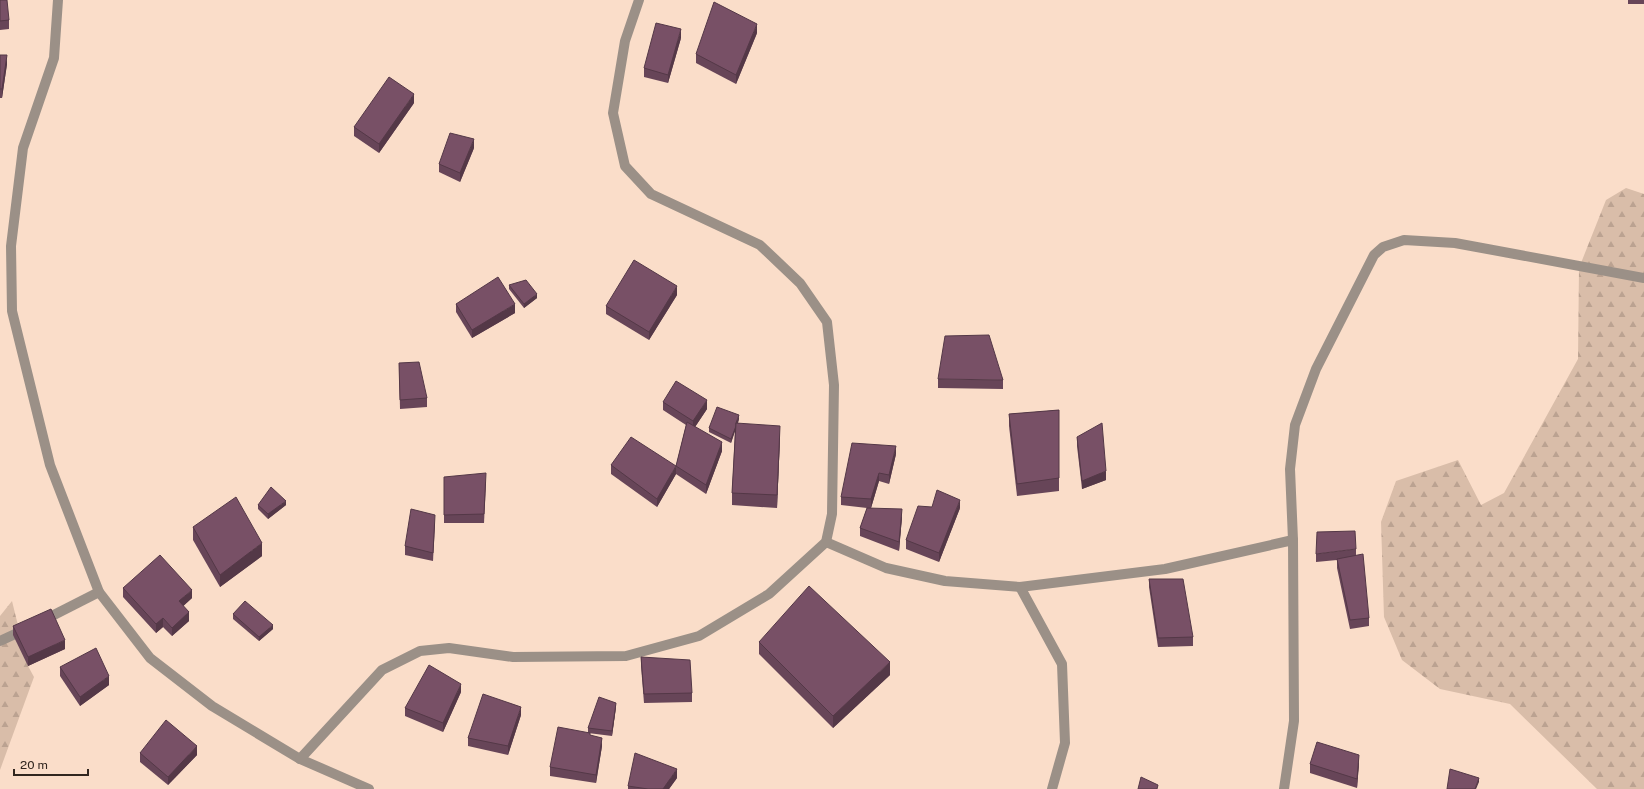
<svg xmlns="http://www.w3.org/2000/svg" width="1644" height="789" font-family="'Public Sans',sans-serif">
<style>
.forest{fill:url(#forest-firs)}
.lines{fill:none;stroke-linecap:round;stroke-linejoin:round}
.minor{stroke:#9b9087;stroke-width:10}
.wall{fill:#674558}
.shaded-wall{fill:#543847}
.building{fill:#785066;stroke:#543847}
</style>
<defs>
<pattern id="forest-firs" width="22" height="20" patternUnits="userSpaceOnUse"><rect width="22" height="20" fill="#d9bda9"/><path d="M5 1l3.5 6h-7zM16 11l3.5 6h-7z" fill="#bba291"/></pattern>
</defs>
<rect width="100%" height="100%" fill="#faddc9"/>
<!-- forest -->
<g class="forest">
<polygon points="1626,188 1644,194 1644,789 1597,789 1510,704 1440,689 1402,660 1384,617 1381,522 1396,481 1458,460 1481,505 1504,493 1578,359 1579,268 1606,200"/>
<polygon points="12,601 28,666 34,677 0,770 0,616"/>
</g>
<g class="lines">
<!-- minor -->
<g class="minor">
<polyline points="58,0 54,58 23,148 11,246 12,311 50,465 99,592 150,658 212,706 300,759 369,789"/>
<polyline points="826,542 886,568 945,581 1020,587 1165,569 1293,540"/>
<polyline points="1020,587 1062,664 1065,743 1052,789"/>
<polyline points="42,621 99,592"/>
<polyline points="0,641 26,629"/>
<polyline points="300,759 382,670 420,651 449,648 513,657 626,656 699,636 769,594 826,542 832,514 834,385 827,322 800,283 760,245 651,194 625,166 613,113 625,41 639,0"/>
<polyline points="1284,789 1294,721 1293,540 1290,469 1295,425 1316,369 1374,255 1383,247 1404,240 1455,243 1644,278"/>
</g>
</g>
<!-- wall -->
<g class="wall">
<polygon points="0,0 9,20 9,29 0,30"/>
<rect x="1628" y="0" width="16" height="4"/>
<polygon points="757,33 736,84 696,63 696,54"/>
<polygon points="681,38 668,83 644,77 644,68"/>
<polygon points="0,55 7,64 2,98 0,98"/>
<polygon points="414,103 379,153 354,136 354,127"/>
<polygon points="474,148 460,182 439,172 439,164"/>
<polygon points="509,285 537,298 524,308 509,289"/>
<polygon points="677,295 649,340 606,314 606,306"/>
<polygon points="456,304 515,313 472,338 456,312"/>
<polygon points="399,363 427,398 427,407 400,409"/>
<polygon points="938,379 1003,380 1003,389 938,388"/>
<polygon points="663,402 707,409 695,427 722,451 706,494 676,474 676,466 686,425 663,410"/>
<polygon points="1059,410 1059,491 1017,496 1009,426 1009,414"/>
<polygon points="739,419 738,423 780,438 777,508 732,505 732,493 735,431 731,443 709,432 709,428"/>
<polygon points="1077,437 1106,480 1082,489 1077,446"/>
<polygon points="896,454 889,484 879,481 871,508 902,517 899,551 860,536 860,528 867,508 841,505 841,497"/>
<polygon points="611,465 676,474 657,507 611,474"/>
<polygon points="444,477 486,482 484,523 444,523"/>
<polygon points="258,505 286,505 268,519 258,509"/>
<polygon points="960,508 939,562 906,549 906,540"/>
<polygon points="435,524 433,561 405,555 405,546"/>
<polygon points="193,527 262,556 220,587 193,540"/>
<polygon points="1356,549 1356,555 1369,618 1369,626 1350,629 1337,568 1337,560 1316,562 1316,554"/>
<polygon points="1149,579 1193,637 1193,646 1158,647 1149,587"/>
<polygon points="123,588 192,598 183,606 189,621 172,636 163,627 156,633 123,597"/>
<polygon points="233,614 273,629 259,641 233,619"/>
<polygon points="13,626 65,649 28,666 13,635"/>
<polygon points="759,642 890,675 833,728 759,654"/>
<polygon points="641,657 692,693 692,702 644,703 641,666"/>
<polygon points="60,667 109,685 80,706 60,676"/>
<polygon points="461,692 443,732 405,716 405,708"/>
<polygon points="616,707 612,736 588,733 588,728"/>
<polygon points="521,715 508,755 468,746 468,738"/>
<polygon points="590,735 602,746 596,783 550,776 550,767"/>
<polygon points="140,753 197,755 168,785 140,762"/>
<polygon points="1359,763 1357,788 1310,773 1310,764"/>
<polygon points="677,778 669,789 628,789 628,786"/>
</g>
<!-- shaded-wall -->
<g class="shaded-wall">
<polygon points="757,24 757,33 736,84 736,75"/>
<polygon points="681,29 681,38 668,83 668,75"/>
<polygon points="7,55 7,64 2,98 2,89"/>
<polygon points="414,94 414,103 379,153 379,144"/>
<polygon points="474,139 474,148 460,182 460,173"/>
<polygon points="677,286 677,295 649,340 649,332"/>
<polygon points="537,294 537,298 524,308 524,304"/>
<polygon points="515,304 515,313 472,338 472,330"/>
<polygon points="707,400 707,409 693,430 693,421"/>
<polygon points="739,415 739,419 731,443 731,439"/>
<polygon points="780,426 780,438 777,508 777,495"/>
<polygon points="722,442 722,451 706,494 706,485"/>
<polygon points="896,446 896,454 889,484 889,475"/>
<polygon points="676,466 676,474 657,507 657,499"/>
<polygon points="1106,471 1106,480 1082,489 1082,481"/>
<polygon points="879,473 879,481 871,508 871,499"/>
<polygon points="960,500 960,508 939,562 939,553"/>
<polygon points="286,501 286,505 268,519 268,514"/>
<polygon points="902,509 902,517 899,551 899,542"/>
<polygon points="262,543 262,556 220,587 220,575"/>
<polygon points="192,590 192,598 179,610 179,601"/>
<polygon points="189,612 189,621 172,636 172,628"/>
<polygon points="163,618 163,627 156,633 156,624"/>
<polygon points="273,625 273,629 259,641 259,637"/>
<polygon points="65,640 65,649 28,666 28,657"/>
<polygon points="890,662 890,675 833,728 833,716"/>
<polygon points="109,676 109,685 80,706 80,697"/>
<polygon points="461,684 461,692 443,732 443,723"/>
<polygon points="616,703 616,707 612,736 612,731"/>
<polygon points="521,707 521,715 508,755 508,746"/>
<polygon points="602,738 602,746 596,783 596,775"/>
<polygon points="197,746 197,755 168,785 168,777"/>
<polygon points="1359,755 1359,763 1357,788 1357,779"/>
<polygon points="677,769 677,778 669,789 663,789"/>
<polygon points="1479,778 1479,782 1476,789 1475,789"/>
</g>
<!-- building -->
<g class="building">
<polygon points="0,0 7,0 9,20 0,21"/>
<polygon points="714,2 757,24 736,75 696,54"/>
<polygon points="656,23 681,29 668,75 644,68"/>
<polygon points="0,55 7,55 2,89 0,89"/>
<polygon points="389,77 414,94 379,144 354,127"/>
<polygon points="450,133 474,139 460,173 439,164"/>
<polygon points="634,260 677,286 649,332 606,306"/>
<polygon points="498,277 515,304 472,330 456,304"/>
<polygon points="526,280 537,294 524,304 509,285"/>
<polygon points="989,335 1003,380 938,379 945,336"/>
<polygon points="419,362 427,398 400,400 399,363"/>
<polygon points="676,381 707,400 693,421 663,402"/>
<polygon points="717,407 739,415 736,423 736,426 731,439 709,428"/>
<polygon points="1059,410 1059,478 1017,484 1009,414"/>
<polygon points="687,422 722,442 706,485 676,466"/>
<polygon points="736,423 780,426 777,495 732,493"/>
<polygon points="1102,423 1106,471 1082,481 1077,437"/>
<polygon points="631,437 676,466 657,499 611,465"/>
<polygon points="852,443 896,446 889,475 879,473 871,499 841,497"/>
<polygon points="486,473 484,514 444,515 444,477"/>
<polygon points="271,487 286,501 268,514 258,505"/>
<polygon points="937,490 960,500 939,553 906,540 918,506 932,507"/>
<polygon points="236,497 262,543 220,575 193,527"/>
<polygon points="867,508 902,509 899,542 860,528"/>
<polygon points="411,509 435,515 433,553 405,546"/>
<polygon points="1355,531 1356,549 1316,554 1317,532"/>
<polygon points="1363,554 1369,618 1350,620 1337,559"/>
<polygon points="160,555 192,590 179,601 189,612 172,628 163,618 156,624 123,588"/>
<polygon points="1149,579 1183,579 1193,637 1158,638"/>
<polygon points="809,586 890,662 833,716 759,642"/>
<polygon points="245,601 273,625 259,637 233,614"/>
<polygon points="51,609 65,640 28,657 13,626"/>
<polygon points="96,648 109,676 80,697 60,667"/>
<polygon points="641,657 690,660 692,693 644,694"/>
<polygon points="429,665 461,684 443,723 405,708"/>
<polygon points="483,694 521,707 508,746 468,738"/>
<polygon points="599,697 616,703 612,731 588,728"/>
<polygon points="166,720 197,746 168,777 140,753"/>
<polygon points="558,727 590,733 590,735 602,738 596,775 550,767"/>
<polygon points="1317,742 1359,755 1357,779 1310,764"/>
<polygon points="635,753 677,769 663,789 648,789 628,786"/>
<polygon points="1450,769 1479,778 1475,789 1447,789"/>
<polygon points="1141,777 1158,785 1157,789 1138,789"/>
</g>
<!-- scale -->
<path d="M14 769v6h74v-6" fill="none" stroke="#31261f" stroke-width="2"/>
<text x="20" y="769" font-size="12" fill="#31261f" stroke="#faddc9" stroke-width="3" paint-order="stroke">20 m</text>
</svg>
